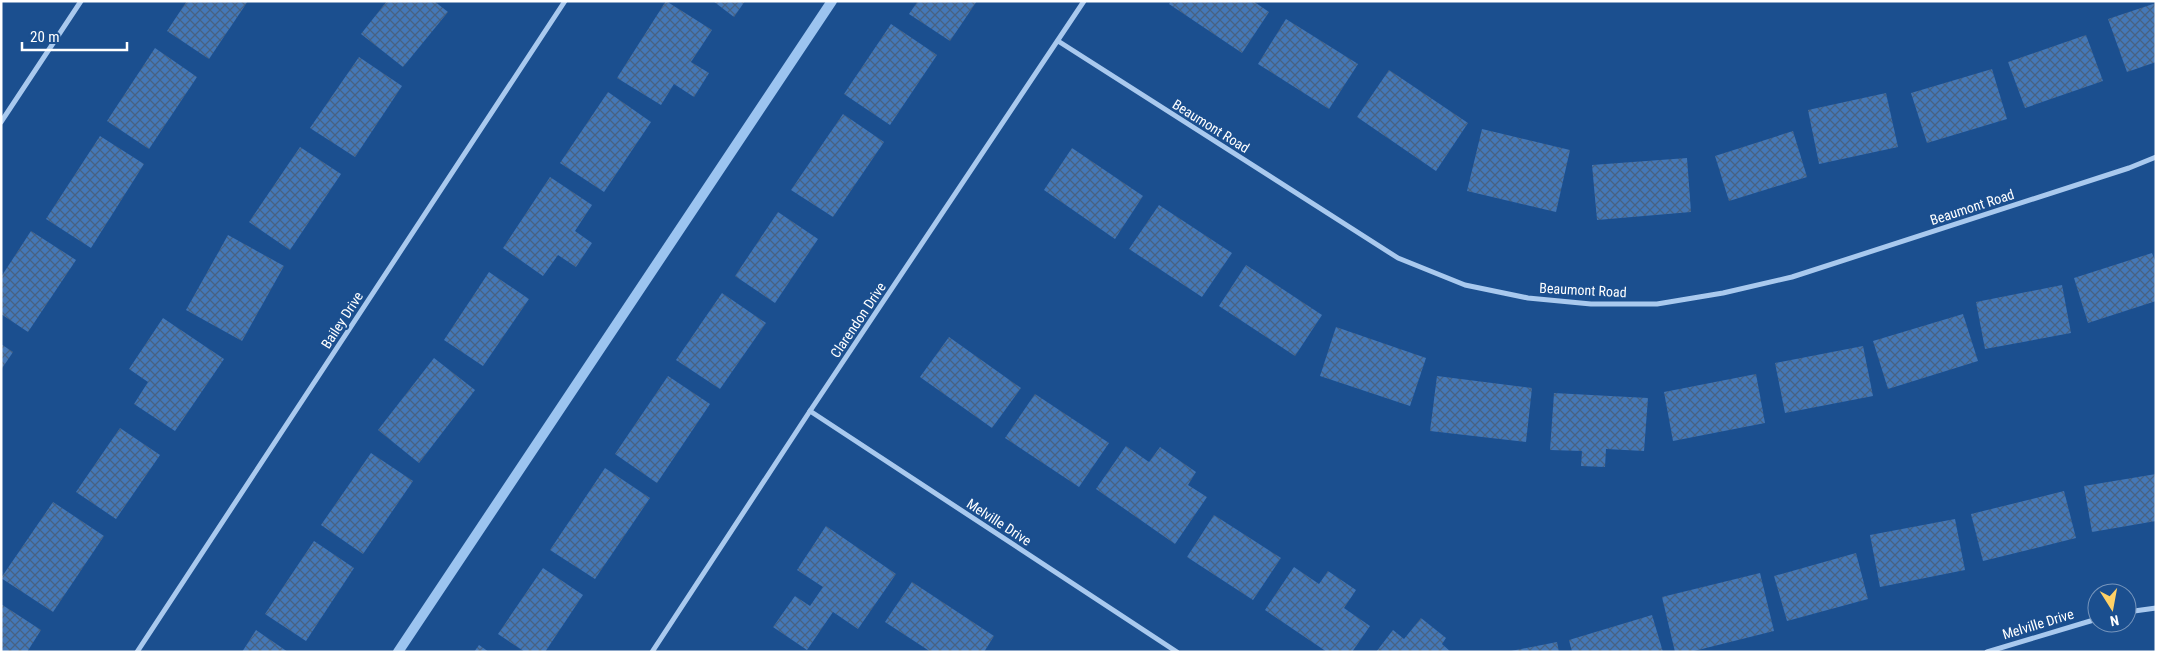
<svg xmlns="http://www.w3.org/2000/svg" width="2157" height="653" font-family="'Roboto Condensed',sans-serif">
<style>
.lines{fill:none;stroke-linecap:round;stroke-linejoin:round}
.stream{stroke:#9cc4f0;stroke-width:10}
.building{fill:url(#building-cross-hatch)}
.minor{stroke:#a9c9ee;stroke-width:5}
.labels{text-anchor:middle;stroke-width:4.5;stroke-linejoin:round;paint-order:stroke}
.street-label{font-size:14px;fill:#fff;stroke:#1b4f8f}
</style>
<defs>
<pattern id="building-cross-hatch" width="8" height="8" patternUnits="userSpaceOnUse" patternTransform="scale(1.25)"><rect width="8" height="8" fill="#4478b7"/><path d="M0 0l8 8M0 8l8-8" fill="none" stroke="#486282"/></pattern>
</defs>
<rect width="100%" height="100%" fill="#1b4f8f"/>
<g class="lines">
<!-- stream -->
<polyline class="stream" points="398,652 832,1"/>
</g>
<!-- building -->
<g class="building">
<polygon points="187,1 248,1 209,59 167,31"/>
<polygon points="387,1 434,1 448,12 403,67 361,34"/>
<polygon points="666,1 712,30 691,62 709,73 694,97 674,84 661,105 617,78"/>
<polygon points="713,1 745,1 734,17"/>
<polygon points="918,1 977,1 950,41 909,14"/>
<polygon points="1171,1 1253,1 1269,12 1242,53 1169,4"/>
<polygon points="2156,3 2156,62 2127,72 2108,19"/>
<polygon points="1286,19 1358,64 1329,109 1258,64"/>
<polygon points="891,24 937,55 890,125 844,94"/>
<polygon points="2086,35 2103,81 2025,108 2008,62"/>
<polygon points="155,48 197,77 149,149 107,121"/>
<polygon points="359,57 402,86 355,157 310,128"/>
<polygon points="1992,69 2007,119 1927,143 1911,93"/>
<polygon points="1389,70 1468,123 1436,171 1357,117"/>
<polygon points="608,92 651,122 604,192 560,163"/>
<polygon points="1886,93 1898,147 1819,164 1808,110"/>
<polygon points="843,114 884,142 833,217 791,190"/>
<polygon points="1482,129 1570,150 1556,212 1467,191"/>
<polygon points="1793,131 1807,177 1729,201 1715,156"/>
<polygon points="100,136 144,164 91,248 46,219"/>
<polygon points="300,147 341,174 290,250 249,222"/>
<polygon points="1072,148 1143,196 1115,239 1044,190"/>
<polygon points="1687,158 1691,212 1597,220 1592,165"/>
<polygon points="550,177 592,205 575,231 592,243 576,267 558,255 543,276 503,248"/>
<polygon points="1159,205 1232,253 1202,297 1129,249"/>
<polygon points="778,212 818,239 775,303 735,276"/>
<polygon points="31,231 76,260 28,332 1,314 1,277"/>
<polygon points="228,235 284,266 242,341 186,310"/>
<polygon points="2152,253 2156,263 2156,301 2088,323 2074,278"/>
<polygon points="1246,265 1322,315 1295,356 1219,306"/>
<polygon points="489,272 529,299 483,366 444,340"/>
<polygon points="2062,285 2071,333 1985,349 1976,302"/>
<polygon points="722,293 766,323 720,389 676,360"/>
<polygon points="1963,314 1978,361 1888,389 1873,341"/>
<polygon points="163,318 224,359 175,431 134,404 148,382 129,369"/>
<polygon points="1336,327 1426,358 1410,406 1320,376"/>
<polygon points="949,337 1021,388 992,428 920,377"/>
<polygon points="1,344 13,352 1,370"/>
<polygon points="1863,346 1873,396 1785,413 1775,363"/>
<polygon points="434,358 475,390 419,463 378,430"/>
<polygon points="1756,374 1765,423 1673,441 1664,392"/>
<polygon points="668,376 710,404 657,483 615,454"/>
<polygon points="1437,376 1532,388 1526,442 1430,431"/>
<polygon points="1554,393 1648,398 1644,451 1606,449 1605,467 1581,466 1582,451 1550,450"/>
<polygon points="1035,394 1109,443 1079,487 1005,438"/>
<polygon points="120,428 160,455 116,519 76,492"/>
<polygon points="1126,446 1149,462 1160,447 1196,472 1188,485 1207,497 1175,544 1096,489"/>
<polygon points="371,453 413,481 363,554 321,525"/>
<polygon points="605,468 650,498 595,579 550,550"/>
<polygon points="2156,474 2156,521 2092,532 2084,486"/>
<polygon points="2064,491 2076,538 1983,561 1971,514"/>
<polygon points="53,502 104,536 53,612 1,578"/>
<polygon points="1214,515 1281,558 1253,600 1187,557"/>
<polygon points="1955,519 1965,570 1880,587 1870,535"/>
<polygon points="826,526 896,574 858,629 833,612 807,650 773,627 795,596 810,606 823,587 797,570"/>
<polygon points="314,541 354,568 306,641 265,614"/>
<polygon points="1856,553 1868,599 1787,621 1774,576"/>
<polygon points="1294,567 1319,584 1328,571 1356,590 1344,608 1370,626 1352,652 1327,652 1265,610"/>
<polygon points="543,568 583,595 545,652 525,652 498,634"/>
<polygon points="1760,573 1774,631 1690,652 1675,652 1662,597"/>
<polygon points="912,582 994,636 984,652 931,652 885,622"/>
<polygon points="1,604 41,630 27,652 1,652"/>
<polygon points="1652,615 1663,652 1572,652 1569,640"/>
<polygon points="1421,618 1446,638 1442,644 1451,652 1376,652 1393,630 1404,639"/>
<polygon points="256,630 288,652 242,652"/>
<polygon points="1557,642 1559,652 1511,652 1511,651"/>
<polygon points="479,645 489,652 474,652"/>
</g>
<g class="lines">
<!-- minor -->
<g class="minor">
<polyline points="1058,41 1398,258 1465,285 1528,298 1591,304 1657,304 1723,293 1792,277 2129,168 2156,157"/>
<polyline points="1,122 81,1"/>
<polyline points="810,411 1177,652"/>
<polyline points="2127,612 2156,608"/>
<polyline points="137,652 565,1"/>
<polyline points="652,652 810,411 1084,1"/>
<polyline points="1987,652 2097,619"/>
</g>
</g>
<g class="labels">
<!-- street labels -->
<g class="street-label">
<text transform="translate(1211 126) rotate(32)" y="5">Beaumont Road</text>
<text transform="translate(1972 207) rotate(-18)" y="5">Beaumont Road</text>
<text transform="translate(1583 290) rotate(3)" y="5">Beaumont Road</text>
<text transform="translate(342 320) rotate(-57)" y="5">Bailey Drive</text>
<text transform="translate(858 320) rotate(-56)" y="5">Clarendon Drive</text>
<text transform="translate(999 522) rotate(33)" y="5">Melville Drive</text>
<text transform="translate(2038 624) rotate(-17)" y="5">Melville Drive</text>
</g>
</g>
<!-- border -->
<rect width="2157" height="653" fill="none" stroke="#ffffff" stroke-width="5"/>
<!-- north arrow -->
<g transform="translate(2112 608) rotate(169)"><circle r="24" fill="#1b4f8f" stroke="#7695bc"/>
<path d="M0-4L9 19L0 12L-9 19Z" fill="#ffd166"/>
<text y="-8" font-size="14" font-weight="bold" text-anchor="middle" fill="#ffffff">N</text>
</g>
<!-- scale -->
<path d="M22 42v8h105v-8" fill="none" stroke="#ffffff" stroke-width="2.5"/>
<text x="30" y="42" font-size="15" fill="#ffffff" stroke="#1b4f8f" stroke-width="4" paint-order="stroke">20 m</text>
</svg>
